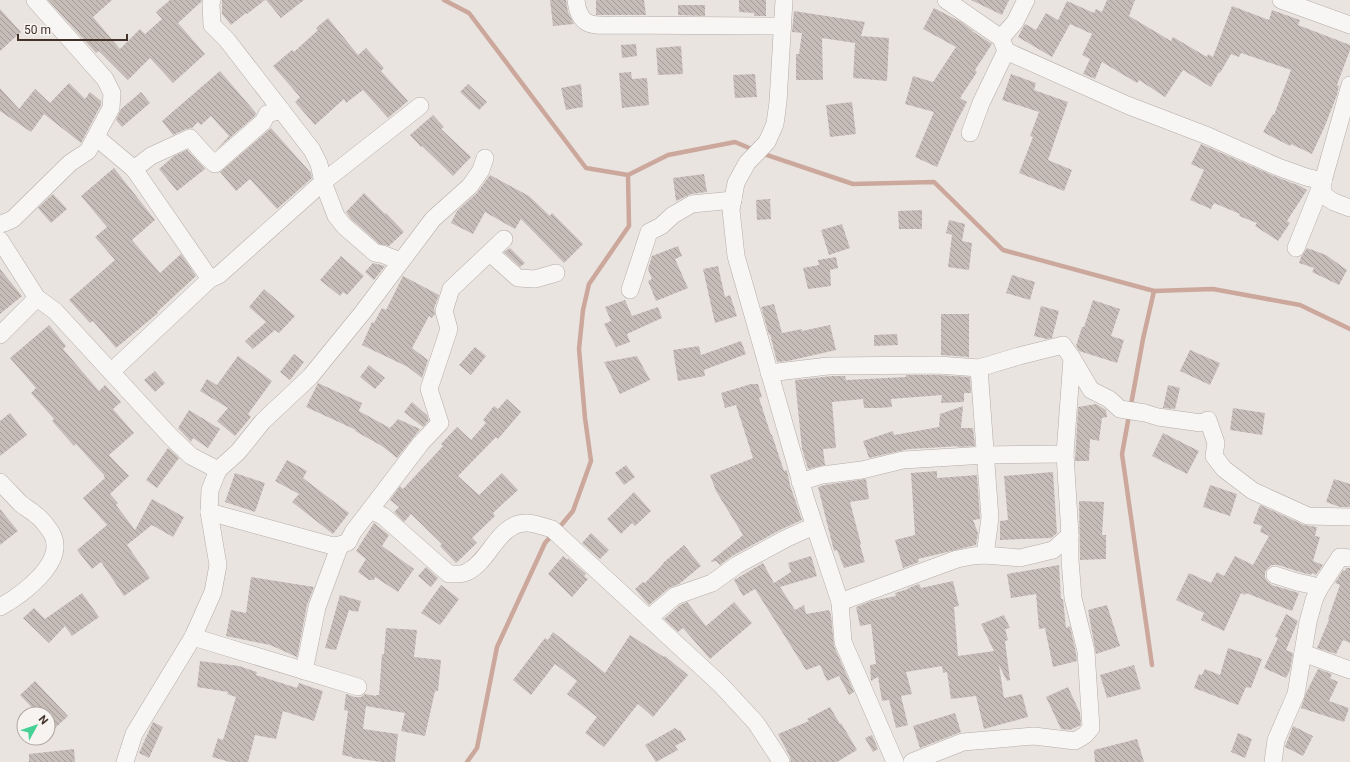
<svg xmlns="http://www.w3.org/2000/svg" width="1350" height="762" font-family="Roboto,sans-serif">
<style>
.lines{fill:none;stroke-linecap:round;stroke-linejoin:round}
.stream{stroke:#cba79c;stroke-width:4.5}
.building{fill:url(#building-back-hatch)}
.minor-casing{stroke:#b4aba6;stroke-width:18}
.minor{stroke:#f8f6f4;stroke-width:17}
</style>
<defs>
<pattern id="building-back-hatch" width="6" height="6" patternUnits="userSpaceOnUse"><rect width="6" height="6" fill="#c7bdb8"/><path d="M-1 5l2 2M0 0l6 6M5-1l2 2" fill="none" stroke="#a39a96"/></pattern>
</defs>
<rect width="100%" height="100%" fill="#eae4e1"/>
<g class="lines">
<!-- stream -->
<g class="stream">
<polyline points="444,0 469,13 586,168 628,175 668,155 735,142 754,150"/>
<polyline points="761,153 853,184 934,182 1003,250 1154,291 1213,289 1300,305 1350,329"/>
<polyline points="558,529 573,511 591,461 585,418 579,349 583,310 589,284 629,226 628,175"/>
<polyline points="1152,665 1122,454 1143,339 1154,291"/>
<polyline points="467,762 477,748 497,647 545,543 553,534"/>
</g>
</g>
<!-- building -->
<g class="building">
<polygon points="48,0 112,0 93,17 120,49 140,29 145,34 162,19 156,12 170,0 202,0 201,2 178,23 205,54 173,83 150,58 128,80 99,51 96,53"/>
<polygon points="222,0 265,0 247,14 246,13 231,25 222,14"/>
<polygon points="266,0 304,0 281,18"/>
<polygon points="550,0 566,0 568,12 574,24 553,26"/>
<polygon points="596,0 644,0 646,15 596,15"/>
<polygon points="739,0 766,0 766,16 754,16 754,13 739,12"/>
<polygon points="971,0 1009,0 1002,15"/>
<polygon points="1107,0 1135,0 1129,16 1171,41 1173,37 1207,57 1208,54 1213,57 1232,6 1269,20 1272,10 1300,20 1298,25 1350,45 1350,50 1337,85 1339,86 1337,95 1324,128 1312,154 1291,144 1290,146 1263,132 1273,114 1274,115 1291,70 1241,53 1239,57 1231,54 1220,73 1219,72 1211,87 1183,70 1165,97 1139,80 1137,83 1102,62 1095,79 1083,74 1090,59 1082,55 1092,34 1070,24 1052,57 1018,37 1025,24 1036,30 1046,13 1058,20 1067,1 1094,13 1096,9 1102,12"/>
<polygon points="678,5 705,5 705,16 678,15"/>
<polygon points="934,8 961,22 973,31 972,31 992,44 975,70 977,72 960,98 967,102 956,123 937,167 915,157 934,112 905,104 913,76 933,82 956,47 923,29"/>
<polygon points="0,9 21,32 0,51"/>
<polygon points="794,11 865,22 861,36 889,38 887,81 853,78 855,43 822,38 823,80 796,80 796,54 799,54 802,33 792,32"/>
<polygon points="328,18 358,55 366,48 384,68 381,71 408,101 388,118 363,90 346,103 344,99 315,125 295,102 300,97 273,66 292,50 294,52 318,30 316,28"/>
<polygon points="636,44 637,56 622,58 621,45"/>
<polygon points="681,46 683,74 658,75 656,48"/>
<polygon points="220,71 256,113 255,116 215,151 229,136 211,116 201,125 198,122 192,128 186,129 173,135 162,121"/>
<polygon points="631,72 632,79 647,78 649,105 622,108 619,73"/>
<polygon points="755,74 757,97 735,98 733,75"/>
<polygon points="1011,74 1036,83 1034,90 1068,102 1048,160 1072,170 1064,191 1019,173 1033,137 1030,136 1039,112 1002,100"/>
<polygon points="69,83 85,99 90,92 101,101 101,105 81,143 44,114 31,132 0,111 0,88 19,109 35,89 50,103"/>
<polygon points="468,84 487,102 479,110 460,92"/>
<polygon points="581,84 583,107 566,110 561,88"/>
<polygon points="141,92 150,103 122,127 116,120 121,109"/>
<polygon points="852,102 856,134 830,137 826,105"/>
<polygon points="433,115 444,127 441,129 471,157 453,176 422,146 421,147 410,135"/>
<polygon points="271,128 311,173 312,178 277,209 250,179 236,191 220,172"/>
<polygon points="1201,144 1274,176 1300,186 1307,190 1287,221 1290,223 1278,241 1255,226 1257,223 1239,216 1240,214 1214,203 1211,209 1190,200 1204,170 1191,164"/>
<polygon points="187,150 205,169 177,191 159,169 174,156"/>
<polygon points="114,168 155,220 132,240 160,273 181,254 196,276 157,312 158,313 116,348 93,321 90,323 69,300 115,260 95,237 107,227 81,196"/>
<polygon points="704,174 707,192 691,194 676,201 673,178"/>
<polygon points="490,175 529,196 550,216 552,213 583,244 564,263 521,219 515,229 485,212 473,234 451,223 457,211 477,193"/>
<polygon points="364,193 385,214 386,213 404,232 389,246 379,244 351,219 346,212"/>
<polygon points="53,194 67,209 51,223 38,208"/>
<polygon points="770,199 771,219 757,220 756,200"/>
<polygon points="922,210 922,229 899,229 898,211"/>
<polygon points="949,220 965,224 962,241 972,243 969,270 948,267 952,235 946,233"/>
<polygon points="842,224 850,248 829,255 821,230"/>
<polygon points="678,246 682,256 675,259 688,288 656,301 648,281 652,279 648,269 652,256"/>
<polygon points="510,248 525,263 520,267 504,252"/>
<polygon points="1307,248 1326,255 1347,270 1339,285 1312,272 1314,268 1299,263 1301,257"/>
<polygon points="341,256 364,276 347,295 343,292 340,296 320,280"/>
<polygon points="836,257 838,268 830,270 831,286 808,289 803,268 819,265 818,260"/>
<polygon points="373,263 385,266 374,280 365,272"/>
<polygon points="718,266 725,297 730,295 737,316 715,323 703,269"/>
<polygon points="0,269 22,296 0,314"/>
<polygon points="1012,275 1035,282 1030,300 1006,293"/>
<polygon points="403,276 439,295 434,308 435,314 432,318 429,316 412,348 428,360 422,378 408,367 362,345 372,322 374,323 382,308 386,310"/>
<polygon points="264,289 295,316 279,333 275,330 253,349 245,341 266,322 249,307"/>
<polygon points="625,300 632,316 658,307 662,318 627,334 630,342 616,347 604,324 611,321 605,307"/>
<polygon points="1093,300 1120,309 1111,336 1124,340 1117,363 1079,351 1076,346 1082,327 1084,327"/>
<polygon points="774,304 782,333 802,329 802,331 830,325 836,350 788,361 777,362 770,334 769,335 761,307"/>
<polygon points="1041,306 1059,311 1052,338 1046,339 1034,336"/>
<polygon points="941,314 969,314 969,357 941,355"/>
<polygon points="49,325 66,346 63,349 99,391 105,385 121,402 113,409 134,433 109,455 129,476 110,494 118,503 116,505 135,530 152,499 184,517 173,537 152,525 127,545 150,578 124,596 101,562 92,569 77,550 107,525 83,498 105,478 104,476 104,475 76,444 74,446 52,421 54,419 31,393 36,388 10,358"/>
<polygon points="897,334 898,345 874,346 874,335"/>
<polygon points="741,341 746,354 704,370 705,376 678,381 673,350 699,346 701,355"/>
<polygon points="475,347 486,356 471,375 459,365"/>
<polygon points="1190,350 1220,363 1210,385 1180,371"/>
<polygon points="294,354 304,362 290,380 280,372"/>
<polygon points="238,356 272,381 248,414 251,417 235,436 217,421 228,408 200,391 207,379 217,385"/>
<polygon points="637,356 650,380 620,394 604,362"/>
<polygon points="369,365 385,378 375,389 360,377"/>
<polygon points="155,371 165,383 155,392 144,380"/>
<polygon points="906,375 938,375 970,377 971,393 964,393 964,402 941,403 942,395 891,399 892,407 878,408 864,408 863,399 832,402 836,448 823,449 825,465 808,469 802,449 795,380 833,376 845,376 846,380 906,377"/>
<polygon points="318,383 362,403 359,411 390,428 398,419 420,429 397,458 382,446 355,431 356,430 306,407"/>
<polygon points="751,384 758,384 762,397 759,398 771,435 772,435 784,471 787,470 790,485 802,520 782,529 732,556 720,565 716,561 712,562 711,561 743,535 716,491 710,475 753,458 736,405 725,408 721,393"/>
<polygon points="1168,385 1180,388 1175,409 1163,408"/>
<polygon points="507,399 521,412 498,439 496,437 458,476 479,495 502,473 518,490 493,513 495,516 472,538 477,543 456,563 440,546 442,544 411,514 404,522 394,512 399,507 390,500 400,486 403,489 443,446 441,444 457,427 471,440 486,423 483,420 494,406 498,409"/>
<polygon points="412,402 427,415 429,420 423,427 404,412"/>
<polygon points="1096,404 1106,410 1107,417 1102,418 1099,441 1090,439 1089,461 1075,461 1078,407"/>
<polygon points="963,406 961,428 973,428 975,446 957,447 957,446 945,447 909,449 869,458 863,441 893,431 894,435 939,427 940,414"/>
<polygon points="1233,408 1265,413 1262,435 1230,430"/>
<polygon points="189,410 220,429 208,448 193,438 191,442 178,428"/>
<polygon points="10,413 27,435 0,456 0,421"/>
<polygon points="1163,433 1199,451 1187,474 1152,456"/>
<polygon points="168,448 179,458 157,488 146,480"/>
<polygon points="287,460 307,471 303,478 349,513 333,534 292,502 299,494 275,481"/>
<polygon points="626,465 635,477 624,485 615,473"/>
<polygon points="937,471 937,478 977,475 980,518 980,519 973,520 978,533 976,545 918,559 919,562 903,568 895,540 915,535 911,473"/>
<polygon points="1053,472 1057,533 1051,538 1000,540 1000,521 1008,520 1004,476"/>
<polygon points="235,473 265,483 255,512 225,502"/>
<polygon points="866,479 869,499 850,502 861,544 860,545 865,562 844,568 837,550 834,551 818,487 824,485"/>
<polygon points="1334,479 1350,484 1350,507 1340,507 1326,502"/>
<polygon points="1210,485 1237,494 1230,516 1203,507"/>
<polygon points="634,492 651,511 635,526 632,523 621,534 607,519"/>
<polygon points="1079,501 1104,502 1102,535 1106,535 1106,559 1080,560"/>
<polygon points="1260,505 1304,525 1317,527 1315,536 1320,537 1313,561 1323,565 1316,575 1312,573 1311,575 1300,572 1278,565 1272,565 1269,567 1265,572 1265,578 1268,582 1272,585 1299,593 1292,611 1246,593 1245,595 1241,593 1224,631 1201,620 1204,613 1176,600 1189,573 1211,583 1217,572 1224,576 1235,556 1253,565 1269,536 1260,532 1262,526 1253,523"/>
<polygon points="0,509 18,531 0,545"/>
<polygon points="374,523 389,535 382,546 414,569 398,592 375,577 374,580 369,580 358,572 366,559 356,551"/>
<polygon points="591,533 609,550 600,559 582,543"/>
<polygon points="684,545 701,566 679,584 669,588 649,605 635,589 643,582 645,583 663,564 663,563"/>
<polygon points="563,556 567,560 568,558 586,574 584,576 588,579 572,597 548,574"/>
<polygon points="811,556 817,576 780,587 795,610 804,605 806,614 829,610 831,615 834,646 854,692 849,695 839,676 827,681 820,665 806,670 755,589 743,596 734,580 763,563 774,583 791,572 788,563"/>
<polygon points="1059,565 1061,599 1063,599 1066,628 1070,626 1076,653 1077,661 1053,667 1045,628 1039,629 1036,594 1011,598 1007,574"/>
<polygon points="426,567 438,578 431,587 418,576"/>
<polygon points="1346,568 1350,568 1350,643 1343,640 1336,654 1317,648 1329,620 1328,619 1340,585 1335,583 1343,570 1345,571"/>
<polygon points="251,577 314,587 307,605 297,657 270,645 226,636 231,610 246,613"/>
<polygon points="953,581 959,606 954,607 958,656 994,651 981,624 1004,615 1010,628 1005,629 1008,640 1005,641 1010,680 1007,681 999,665 1004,698 1022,694 1028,717 984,729 976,696 951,699 947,672 943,673 942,666 906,672 912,694 901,696 908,725 896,728 889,700 882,701 878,677 871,681 870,665 876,664 871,624 860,626 856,607 871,601 896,596 895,593 908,589 908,588 919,584 921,588"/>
<polygon points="441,585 459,599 440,625 421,613"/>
<polygon points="82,593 99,617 72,636 65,626 49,643 23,618 34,608 45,619"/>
<polygon points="340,595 361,601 358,612 349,610 336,650 325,648"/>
<polygon points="687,602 706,626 734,602 752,623 710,659 683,628 678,632 664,619 680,605"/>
<polygon points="1107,605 1120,646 1096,654 1088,610"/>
<polygon points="1286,614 1298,621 1286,650 1293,653 1290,670 1286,678 1264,668 1278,638 1275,637"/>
<polygon points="386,628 417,630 414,657 441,660 438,691 435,691 425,736 401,731 405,713 366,706 363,729 398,734 395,762 382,762 352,758 352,757 342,755 348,711 344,710 346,694 355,697 361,697 365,694 376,696 376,695 379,695 382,654 384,654"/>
<polygon points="553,632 605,673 630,635 664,657 665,656 688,675 653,717 638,704 604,747 585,733 597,717 567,694 577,681 555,664 531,695 513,680 545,638 548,640"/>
<polygon points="1228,648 1262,659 1251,688 1246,687 1238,705 1194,688 1199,674 1202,675 1205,669 1220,675"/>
<polygon points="200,661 239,666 257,672 256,675 297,688 299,683 323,691 314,721 283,711 276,739 255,735 248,762 230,762 212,757 218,738 223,740 236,697 227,694 228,692 197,687"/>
<polygon points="1134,665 1141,689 1107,698 1100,675"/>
<polygon points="1318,669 1332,674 1330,678 1338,682 1329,701 1349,708 1344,722 1301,708 1306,693"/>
<polygon points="35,681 68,716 53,730 48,725 48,714 38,714 20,695"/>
<polygon points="1068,687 1080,713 1081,725 1070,730 1061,729 1046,697"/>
<polygon points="830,707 840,724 841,723 857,750 837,762 791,762 790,757 778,734 809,721 807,719"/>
<polygon points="955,713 961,732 920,748 913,726"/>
<polygon points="153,722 163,727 149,758 139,753"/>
<polygon points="1293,726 1313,736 1303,756 1285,747"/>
<polygon points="675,728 679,731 680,730 686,740 675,746 678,750 656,762 645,745"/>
<polygon points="1238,733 1252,739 1245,758 1231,752"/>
<polygon points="872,735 878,749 873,752 865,738"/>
<polygon points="1137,739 1144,762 1095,762 1094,750"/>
<polygon points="74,749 75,762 29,762 29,754"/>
</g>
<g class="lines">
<!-- minor casing -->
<g class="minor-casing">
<g id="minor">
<polyline points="212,0 211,4 212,25 227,40 312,150 319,164 323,182 336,216 344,226 375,253 382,254 400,261"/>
<path d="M576 0C579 26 591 26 613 25L783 26"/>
<polyline points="784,0 778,102 775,124 767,142 747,163 736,183 731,210 736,256 806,500 840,602 843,642 895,762"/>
<polyline points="946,0 1001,38 1006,51 981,103 970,133"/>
<polyline points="1281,0 1350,25"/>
<polyline points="1001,38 1015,22 1026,0"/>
<polyline points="1006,51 1127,105 1208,136 1278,167 1306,177 1323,181"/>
<polyline points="96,137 134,169 151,156 190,138 207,157 215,164 263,122 267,114 281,110"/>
<polyline points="134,169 210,279"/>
<polyline points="1323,181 1323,195 1334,202 1350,208"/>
<polyline points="0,224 4,223 13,219 70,163 88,151 111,108 112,93 105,79 35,0"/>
<polyline points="0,240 37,298 55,311 171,437 191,456 218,470"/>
<polyline points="1296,248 1323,181 1350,85"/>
<polyline points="490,253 518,278 535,279 556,273"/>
<polyline points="630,290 649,232 661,226 673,215 692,204 733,200"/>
<polyline points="0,335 37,298"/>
<polyline points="1072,358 1091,390 1109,399 1120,409 1145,413 1158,417 1201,423 1208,420 1216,443 1214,456 1224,469 1253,491 1308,516 1350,517"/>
<polyline points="979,368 990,518 985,555"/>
<polyline points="111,372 210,279 219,275 323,182 420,106"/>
<polyline points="769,373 828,366 938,365 979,368 1019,356 1063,345 1072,358 1065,454 1070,535 1070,560 1073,598 1086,651 1091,728 1085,735 1075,741 1034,736 963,742 912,762"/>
<path d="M0 482C7 489 14 497 21 504 26 508 32 511 36 515 41 518 51 531 53 536 65 564 20 596 0 607"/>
<polyline points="800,482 822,475 862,470 903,460 986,455 1065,454"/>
<polyline points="370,510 421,443 440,423 429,389 449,329 444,311 451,289 504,239"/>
<path d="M209 512 333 546 340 545 348 542 353 532 370 510 383 516 449 574C455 574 461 575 467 572 489 562 498 524 525 523 533 522 544 527 552 529L720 684 756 723 777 755 781 762"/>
<polyline points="1275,575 1297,582 1311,585 1319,589 1340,557 1350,558"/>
<polyline points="840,602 957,559 973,556 985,555 1020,558 1053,550 1070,535"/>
<polyline points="649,618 675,596 712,583 737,565 787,538 814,526"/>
<polyline points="193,637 358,687"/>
<polyline points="1303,653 1350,670"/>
<polyline points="304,671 317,607 340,545"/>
<polyline points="125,762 134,734 193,637 213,592 218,565 209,512 210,490 218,470 238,452 263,421 310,377 363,312 433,219 470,186 481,170 485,158"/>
<polyline points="1273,762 1276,740 1296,694 1308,622 1314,600 1319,589"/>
</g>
</g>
<!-- minor -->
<use href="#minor" class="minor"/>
</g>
<!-- north arrow -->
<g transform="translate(36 726) rotate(50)"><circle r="19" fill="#f7f3f1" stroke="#afa6a1"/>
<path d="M0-3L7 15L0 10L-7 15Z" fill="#45d194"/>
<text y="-6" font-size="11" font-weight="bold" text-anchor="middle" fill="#423229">N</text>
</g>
<!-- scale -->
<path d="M18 34v6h109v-6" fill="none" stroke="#423229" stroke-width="2"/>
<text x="24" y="34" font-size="12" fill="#423229" stroke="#f7f3f1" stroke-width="3" paint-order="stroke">50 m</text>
</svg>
